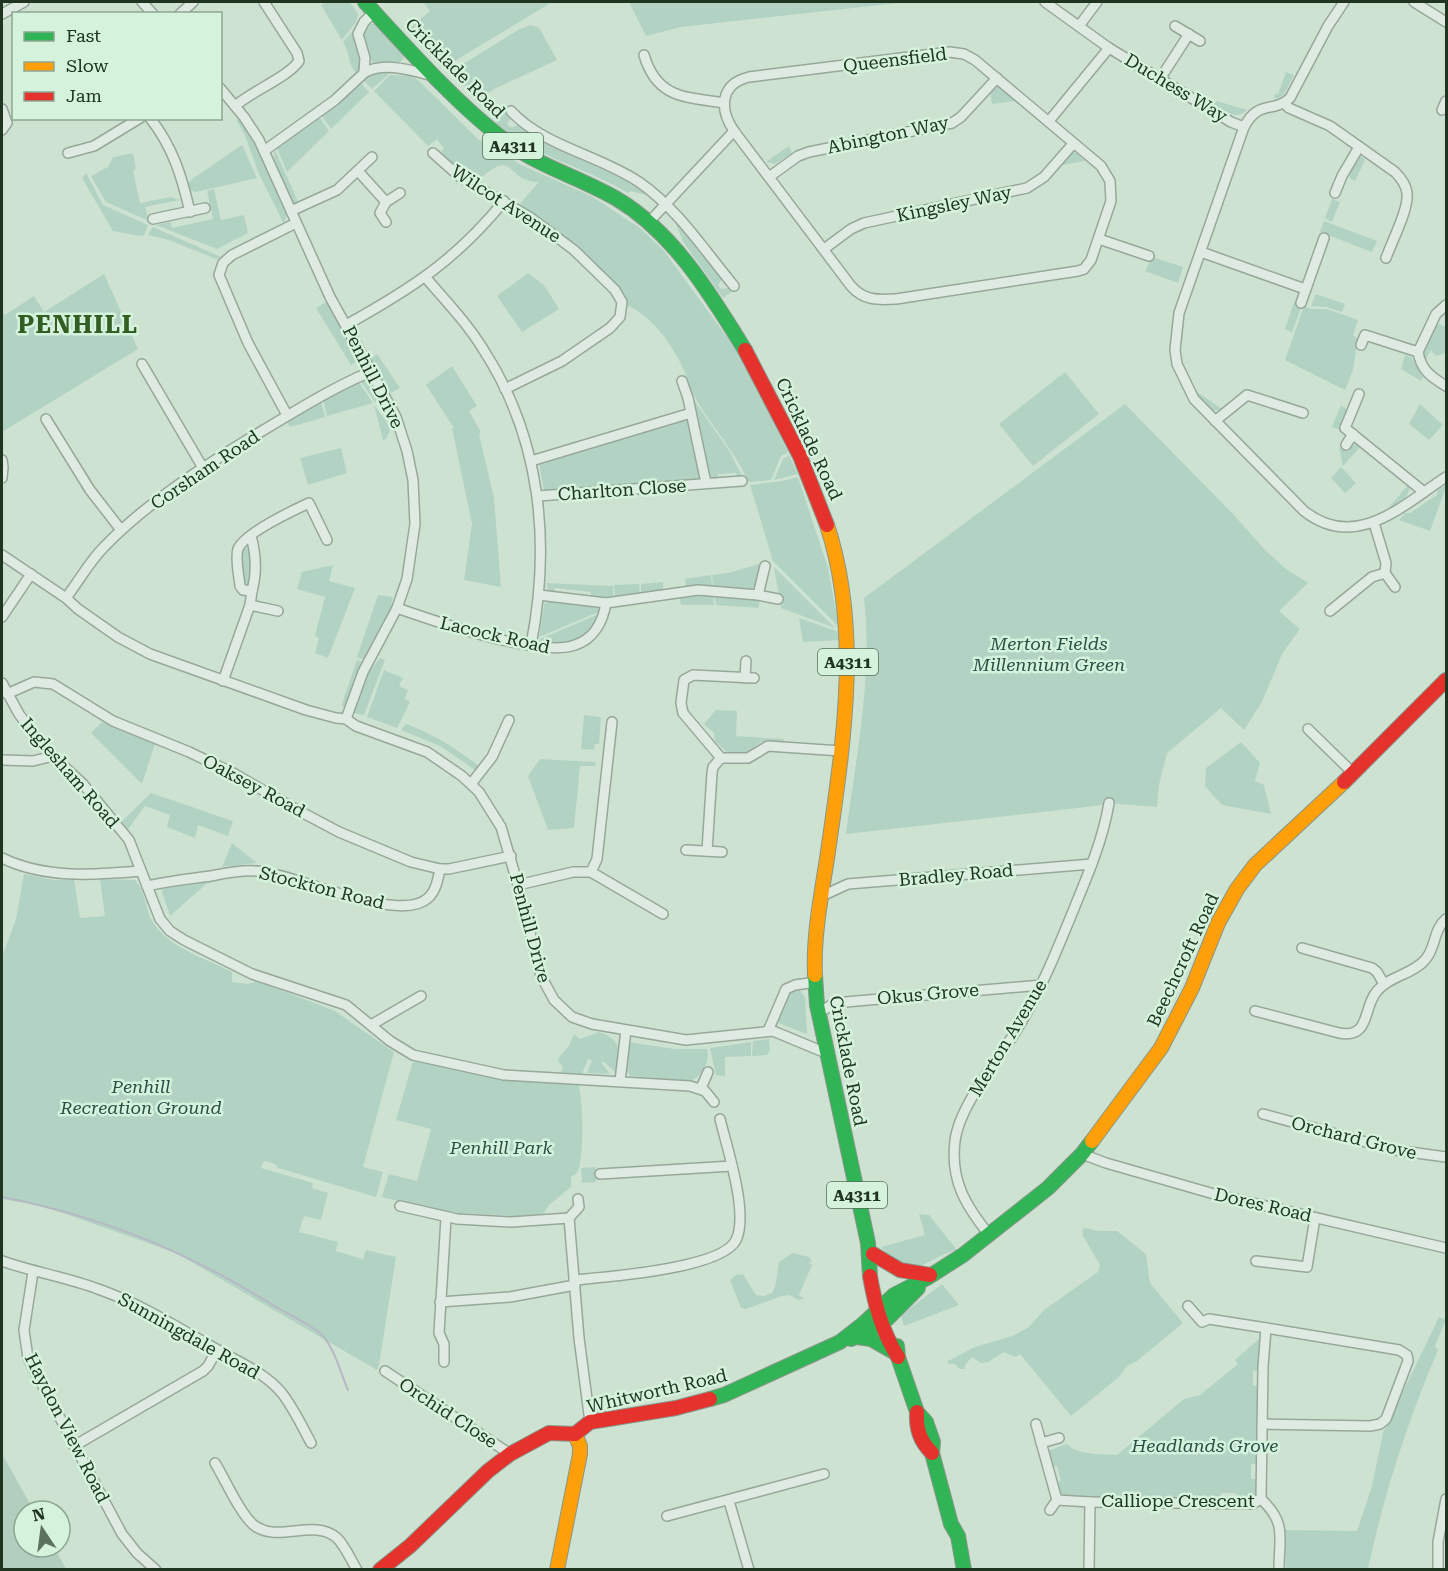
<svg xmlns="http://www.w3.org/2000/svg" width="1448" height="1571" font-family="'Roboto Serif',serif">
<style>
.green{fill:#b2d3c3}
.cemetery{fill:#b1cebf}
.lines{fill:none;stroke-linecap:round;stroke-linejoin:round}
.stream{stroke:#b6b9c4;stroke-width:2}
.street-casing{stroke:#97a899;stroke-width:12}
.fast-casing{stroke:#879789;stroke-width:16}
.slow-casing{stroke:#879789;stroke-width:16}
.jam-casing{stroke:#879789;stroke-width:16}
.street{stroke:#dfebe2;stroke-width:9}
.fast{stroke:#30b455;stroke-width:14}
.slow{stroke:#ff9f0a;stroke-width:14}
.jam{stroke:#e5322d;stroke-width:14}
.labels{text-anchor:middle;stroke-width:5;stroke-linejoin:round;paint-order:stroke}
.shield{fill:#d5f2dc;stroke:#566e58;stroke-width:1.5}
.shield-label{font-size:16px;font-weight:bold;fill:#203520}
.street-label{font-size:18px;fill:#203520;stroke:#d5f2dc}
.park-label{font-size:18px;font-style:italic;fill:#295047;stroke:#d5f2dc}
.district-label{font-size:24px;font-weight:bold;letter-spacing:1.5px;fill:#335e23;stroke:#d5f2dc}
</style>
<rect width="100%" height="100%" fill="#cee2d2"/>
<!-- green -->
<g class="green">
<polygon points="326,2 350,2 358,14 356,22 342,40 321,5"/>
<polygon points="423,2 552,2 445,67 408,30 430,11"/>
<polygon points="629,2 908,2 681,27 646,36"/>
<path d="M369 24H377L405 55C401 68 384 67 373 63 366 52 358 34 369 24Z"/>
<polygon points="530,25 538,27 541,31 557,60 494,89 478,100 450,72 518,30"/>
<path d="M355 28C360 40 366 63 356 73 348 65 350 52 343 42Z"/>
<polygon points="379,71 390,73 372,89 363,80 374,72"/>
<polygon points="1286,72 1294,75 1285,93 1279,98 1274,98 1275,94 1278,94"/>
<path d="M390 75 410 76 418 80 479 140 493 144 519 164 593 197 640 228 664 251 735 348 754 382 788 452 781 456 771 480 749 482C733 448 709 424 692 392 688 385 687 377 684 370 673 346 652 315 626 305L624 298 518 206 539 182C505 183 516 144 477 182 466 174 447 164 442 151L444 148 437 139 428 146 374 91Z"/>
<polygon points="361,83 369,92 331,129 322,116"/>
<polygon points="999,87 1015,101 992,104 990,92 993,88"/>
<path d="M1217 101 1247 110C1235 121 1225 111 1213 104Z"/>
<path d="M507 111 511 118 507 124 511 127 520 125 630 179 654 197 630 191 628 193C582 165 537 159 495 122Z"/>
<polygon points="239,118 259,151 287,213 284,224 259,174 244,133 237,121"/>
<polygon points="320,118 329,131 287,172 277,148"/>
<polygon points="242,145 257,178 196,192 189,190 188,184 192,179"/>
<polygon points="789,146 792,153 775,164 766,162"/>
<path d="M275 150 299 204 294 203C286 193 271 163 275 150Z"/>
<polygon points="133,153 136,169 133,171 140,203 171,197 180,200 145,207 149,221 106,202 91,176 108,167 113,157"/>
<polygon points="1073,153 1076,153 1085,161 1063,165 1062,163 1069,154"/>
<path d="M1358 157H1362L1365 160 1355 181 1350 178C1348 171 1353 162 1358 157Z"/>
<polygon points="86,173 103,205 148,225 144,235 139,236 113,231 82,178"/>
<polygon points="214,189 221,220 244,215 248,233 217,249 156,225 170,222 172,228 213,219 207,191"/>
<polygon points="1332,199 1340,202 1332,222 1325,218"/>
<polygon points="676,219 722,279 718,285 721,289 728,288 734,290 723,298 684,243 674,220"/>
<polygon points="1324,221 1377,241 1372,252 1320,232"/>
<polygon points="153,227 221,257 216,259 169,240 148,235"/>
<polygon points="1152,257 1183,267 1178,283 1145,271"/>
<polygon points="528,273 544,285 559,309 522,332 497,296"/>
<polygon points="104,274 138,349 2,432 2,311 5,315 34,296 44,312"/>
<polygon points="1316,294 1345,304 1342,312 1326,307 1311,306"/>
<polygon points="328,301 360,360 351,365 316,308"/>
<polygon points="1294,302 1302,305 1292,332 1285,329"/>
<polygon points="1304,306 1311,309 1327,309 1358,320 1353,335 1358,339 1353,370 1345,390 1285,360"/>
<path d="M1436 324H1440L1446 327V353L1436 356 1431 350 1424 362C1419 348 1429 336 1436 324Z"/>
<polygon points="377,354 400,388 389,394 370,359"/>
<polygon points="1405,355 1411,357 1423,377 1421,381 1401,369"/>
<polygon points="452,366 477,406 469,411 481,432 479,434 494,498 501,587 464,580 472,524 452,428 454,428 426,385"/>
<polygon points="1065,372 1099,414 1033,466 999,424"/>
<polygon points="367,379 372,382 381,398 375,402 360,380"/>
<polygon points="358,381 373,403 327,416 323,400"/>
<path d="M1193 389 1222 409C1208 415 1200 400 1193 389Z"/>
<polygon points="691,396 730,452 743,478 738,479 736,473 718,474 718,480 709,480"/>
<polygon points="321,401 325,417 290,427 286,421"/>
<path d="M1125 404 1233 514 1266 551 1286 569 1308 583 1279 611 1300 629 1282 654 1262 702 1244 730 1221 708 1167 753 1159 785 1157 807 1105 803 1104 805 846 834C856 757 873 676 864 598Z"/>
<polygon points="1420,404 1443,425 1429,440 1409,424"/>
<polygon points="374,405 386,421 390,430 386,439 383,440"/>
<polygon points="1341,405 1348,411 1344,423 1340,430 1332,427"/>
<polygon points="683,419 685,421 690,420 701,477 698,481 546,492 544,491 539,463"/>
<polygon points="1357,444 1361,446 1343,466 1339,447 1348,452 1353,445"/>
<polygon points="341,448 347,473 308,485 300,458"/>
<polygon points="789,455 798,474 774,480 783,459"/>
<polygon points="1341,467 1356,483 1345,493 1331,478"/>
<polygon points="798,477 828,568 839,627 773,561 750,485 782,481"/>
<path d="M1409 484C1411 499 1398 504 1386 511Z"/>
<polygon points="1444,486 1446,487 1430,531 1399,520 1405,513 1410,513 1437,495 1438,490"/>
<polygon points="246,548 250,550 252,561 249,585 245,586 243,583 241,553 242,549"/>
<polygon points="763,563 756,587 745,590 713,586 712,575 728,573"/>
<polygon points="333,565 329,581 355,588 328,658 315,653 319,638 315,636 325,597 297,589 302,572"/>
<polygon points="774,567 835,628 781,608"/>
<polygon points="711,575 712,586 686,587 685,579"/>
<polygon points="663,582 663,590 641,594 641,584"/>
<polygon points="546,583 613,586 613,600 591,600 591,592 555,588 554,594 549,593"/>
<polygon points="639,584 640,595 615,598 614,585"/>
<polygon points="689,594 713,594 714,605 681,605 679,595"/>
<polygon points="714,594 759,599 759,608 716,605"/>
<polygon points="378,595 393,597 391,606 393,607 365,660 357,657"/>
<polygon points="549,598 597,606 601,611 539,637 544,604 548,601"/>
<path d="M599 614V617C580 644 576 642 544 644L540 639Z"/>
<polygon points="799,618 839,632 840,640 803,642"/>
<path d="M380 658 385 660 364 715 354 713C354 695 369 670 380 658Z"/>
<polygon points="357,660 364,662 344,707 342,706 343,701"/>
<polygon points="384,670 403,678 399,686 408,690 405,699 410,702 397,728 367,717"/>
<polygon points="716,710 737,711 736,736 784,739 783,742 761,742 745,754 729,754 715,741 714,733 704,724"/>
<polygon points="584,715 601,717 599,744 595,744 594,750 581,749"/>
<polygon points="102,722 155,744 142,784 91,733"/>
<path d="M406 724C436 735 453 747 478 765V772L440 746 401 730Z"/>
<polygon points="1241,742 1260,763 1255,781 1264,785 1271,814 1222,805 1205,786 1206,768"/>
<polygon points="540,759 596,762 595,766 580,766 574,828 548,830 528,776"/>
<polygon points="151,793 233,821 228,836 198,825 195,838 167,827 170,815 145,806 128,829 122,821"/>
<polygon points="232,843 257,863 222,867"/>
<path d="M24 874 54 880 74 879 80 918 105 916 100 879 135 880C145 891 145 906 151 919 166 947 205 958 232 972V982L248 984 258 981 335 1011 394 1052 363 1167 383 1172 376 1197 278 1168 275 1164 264 1161 261 1168 313 1183 312 1188 328 1193 321 1220 304 1216 299 1232 338 1242 336 1251 363 1259 366 1250 396 1257 379 1365 377 1370 176 1253 63 1213 36 1205 2 1199V957L16 919Z"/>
<polygon points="212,879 170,916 160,886"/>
<polygon points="799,989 805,997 807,1034 776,1022 788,993"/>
<path d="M599 1032C622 1040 619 1050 618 1070L615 1072 604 1062H601L610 1074 587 1073 592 1060 588 1059 582 1074 561 1073 563 1067 558 1061 559 1057 569 1046 574 1034 580 1039Z"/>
<polygon points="769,1039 770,1050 767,1055 752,1056 753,1041"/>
<path d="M628 1042 675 1049H707C710 1062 703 1076 690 1081L631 1076 625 1070Z"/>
<polygon points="751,1042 751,1056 725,1057 725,1076 716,1075 710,1048"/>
<path d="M413 1061 504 1080 538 1083 547 1080 577 1081C584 1093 584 1159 578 1171 576 1174 574 1175 571 1177V1187L549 1205 543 1214 515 1216 443 1212 382 1197 389 1174 417 1181 431 1129 396 1120Z"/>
<polygon points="596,1167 596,1182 582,1183 581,1168"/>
<path d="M919 1214 929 1215 957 1250C921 1259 917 1285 881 1247L925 1235Z"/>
<polygon points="1087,1228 1097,1231 1117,1231 1146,1254 1150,1283 1183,1323 1137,1361 1127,1366 1119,1377 1071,1416 1020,1354 1015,1357 1004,1352 988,1362 981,1363 972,1357 965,1365 965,1369 960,1369 955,1364 948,1364 948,1361 975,1347 1012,1336 1029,1327 1044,1310 1098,1272 1100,1265 1083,1236 1082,1229"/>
<path d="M793 1253 809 1257 812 1261 809 1262 812 1265 799 1295 804 1299 798 1300 790 1295 782 1296 746 1309 741 1308 730 1280 736 1275 743 1274 756 1295 764 1296 772 1293C778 1283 776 1274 779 1262Z"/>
<polygon points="942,1284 959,1305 904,1326 901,1315"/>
<path d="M1439 1317 1446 1320 1435 1346 1438 1350C1408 1420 1384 1494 1368 1569H1286L1285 1530 1357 1531 1372 1486 1383 1433Z"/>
<path d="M1261 1337 1259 1370 1253 1371V1386H1259L1258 1464H1251V1479H1257L1256 1498 1247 1500 1237 1499 1236 1493H1221V1500L1063 1497 1060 1495 1055 1483 1061 1481 1057 1466 1051 1467 1047 1451 1067 1444C1076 1455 1102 1454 1117 1455L1184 1399 1200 1395 1238 1364 1235 1360Z"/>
</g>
<!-- cemetery -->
<polygon class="cemetery" points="2,1454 34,1511 24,1511 24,1547 54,1547 66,1569 2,1569"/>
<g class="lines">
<!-- stream -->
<path class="stream" d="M2 1197C104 1217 188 1252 276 1307 288 1314 315 1327 323 1336 335 1350 341 1374 348 1390"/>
<!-- street casing -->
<g class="street-casing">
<g id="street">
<polyline points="142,2 153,14"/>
<polyline points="1045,2 1109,48 1231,122 1244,127"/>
<path d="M1344 2 1328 26 1290 98C1272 114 1259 99 1244 127L1179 313 1175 350 1177 364 1194 399 1304 511C1356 552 1403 505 1446 477"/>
<polyline points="1414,2 1446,22"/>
<path d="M374 12 364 22 358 34 365 58 364 73C384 61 413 71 434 76"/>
<polyline points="2,14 24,2"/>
<polyline points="180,14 193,2"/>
<polyline points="1079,26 1097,2"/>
<polyline points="1175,26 1200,41"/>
<path d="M949 52 964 54 975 60 1101 166 1110 181 1111 201 1091 260 1084 269 1078 271 896 299C878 300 864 301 851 286L734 131C719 109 720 84 749 77Z"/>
<path d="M644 55C657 99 686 97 724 103"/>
<polyline points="1160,79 1189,34"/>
<polyline points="220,88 244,117 259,140 330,297 396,417 407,451 413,480 415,524 407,579 397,608 363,672 346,719"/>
<path d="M1284 103 1289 108 1330 126 1395 172C1400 177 1406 184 1407 193 1409 209 1392 241 1386 258"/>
<path d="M235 106C252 91 288 77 299 61L297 53 264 2"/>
<polyline points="2,109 7,123 2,130"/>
<polyline points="1442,110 1446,101"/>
<path d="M511 111C543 146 599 155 639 182 678 209 704 250 734 286"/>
<path d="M150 118C173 147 182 177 190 212"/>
<polyline points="1049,121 1109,48"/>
<polyline points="264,151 335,100 364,73"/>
<polyline points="68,153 94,146 140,118"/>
<polyline points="433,153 460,177 531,218 574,250 615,290 622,302 620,317 610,328 562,361 505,389"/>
<polyline points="358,171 386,202 380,213 386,222"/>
<polyline points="769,177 798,156 809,152 952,123 961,117 997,78"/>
<polyline points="1335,193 1342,176 1359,147"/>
<polyline points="386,202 400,193"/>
<polyline points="291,211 337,190 372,157"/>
<polyline points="153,219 205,208"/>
<polyline points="649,222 734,131"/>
<polyline points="1099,239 1149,256"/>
<polyline points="824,249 851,229 864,223 1027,188 1044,177 1073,144"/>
<polyline points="1201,252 1305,289"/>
<path d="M426 278C446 301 467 323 483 349 541 438 551 543 531 645"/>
<polyline points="1301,303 1324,238"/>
<path d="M346 325C411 289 456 260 504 201"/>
<polyline points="1361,345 1365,335 1418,352 1436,314 1446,305"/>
<path d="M1418 352C1421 370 1431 377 1446 386"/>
<polyline points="142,364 203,468"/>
<polyline points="682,381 688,398 706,483"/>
<polyline points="1359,394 1345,428 1424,492"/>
<polyline points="287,415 248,343 219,275 223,263 232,255 296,223"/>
<polyline points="46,419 90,490 121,530"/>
<polyline points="1215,421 1247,395 1303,413"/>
<polyline points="1346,445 1353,434"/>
<polyline points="2,460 3,467 2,478"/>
<polyline points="531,461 691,413"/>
<polyline points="538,496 742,481"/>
<path d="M251 536C256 554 257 573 252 591"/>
<polyline points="2,555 66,598 78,609 118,637 150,654 306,710 336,718 346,719 356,726 427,752 462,776 479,792 501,827 518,885 541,976 554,1000 572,1017 592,1024 686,1040 773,1031 826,1053"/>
<polyline points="1385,573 1395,587"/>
<polyline points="539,595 606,603 698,590 758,595 778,599"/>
<polyline points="758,595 765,566"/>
<path d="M66 598C79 581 89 562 104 547 147 502 209 463 262 431 297 410 332 388 370 372"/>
<polyline points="250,605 278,611"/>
<path d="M397 608C434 621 541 658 575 645 594 639 603 621 606 603"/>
<polyline points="1330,611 1372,577 1385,573 1386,563 1374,523"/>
<polyline points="2,617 31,574"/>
<polyline points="745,678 746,661"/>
<polyline points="754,678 693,675 684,680 681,703 683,713 721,758 748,758 768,746 841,751"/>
<path d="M223 681 250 605 252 591 243 590 240 586C239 576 235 558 238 549 244 533 294 510 309 503L327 540"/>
<polyline points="2,683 19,714 35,736 53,756 83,784 129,840 160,919 170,931 184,940 252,974 346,1005 390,1041 413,1055 504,1075 690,1086 705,1091 714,1102"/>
<polyline points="7,694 34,682 53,684 113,721 189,752 233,773 290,806 339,832 411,862 440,869 449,869 511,856"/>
<polyline points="1308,729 1353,773"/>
<polyline points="2,760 33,761 53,756"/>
<polyline points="471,784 492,757 509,720"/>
<polyline points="686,850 722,852"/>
<polyline points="707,851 712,773 713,767 721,758"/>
<path d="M2 858C45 879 95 875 141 871"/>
<polyline points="591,872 663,914"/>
<polyline points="518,885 573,872 591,872 597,859 612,722"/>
<path d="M147 886C168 881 189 879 211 876 226 873 241 870 256 871 294 873 400 925 428 898 436 891 438 879 440 869"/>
<polyline points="822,896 848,884 1092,864"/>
<polyline points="1302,948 1372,968 1377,972 1384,984"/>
<path d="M1255 1011 1339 1033C1372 1039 1362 1006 1378 990 1390 976 1413 974 1425 960 1436 948 1433 930 1446 919"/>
<polyline points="818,1014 834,1003 1042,985"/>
<polyline points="371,1025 421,996"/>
<polyline points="768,1031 786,989 795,985 816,982"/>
<polyline points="620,1081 626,1030"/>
<polyline points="701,1088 708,1072"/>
<polyline points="1263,1114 1395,1150 1446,1157"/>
<polyline points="1082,1154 1106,1163 1214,1194 1446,1248"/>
<polyline points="600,1174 732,1166"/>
<polyline points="578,1199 579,1207 569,1218 579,1338 590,1422"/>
<polyline points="400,1206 457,1219 511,1222 569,1218"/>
<path d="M990 1236C966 1206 950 1181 955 1141 959 1105 1000 1058 1019 1026 1041 990 1057 950 1073 911 1087 877 1103 840 1109 803"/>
<path d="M2 1261C33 1272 66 1277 98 1289 141 1304 177 1327 216 1349 238 1362 264 1372 281 1392 293 1407 302 1426 311 1443"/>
<polyline points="1256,1261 1307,1267 1315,1218"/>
<polyline points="33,1272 24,1330 28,1358 122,1534 137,1553 156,1570"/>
<path d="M574 1280C605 1277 722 1269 736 1240 749 1214 727 1148 720 1119"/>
<polyline points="440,1302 510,1297 575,1285"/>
<polyline points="1188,1306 1202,1322 1209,1319 1266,1328 1263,1367 1261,1499"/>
<polyline points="444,1362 444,1344 439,1333 446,1218"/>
<polyline points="385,1371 510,1454"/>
<polyline points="1036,1424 1057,1500 1090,1502 1089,1570"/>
<polyline points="1262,1424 1370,1426 1380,1424 1386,1419 1408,1361 1407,1355 1399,1350 1266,1328"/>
<polyline points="1041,1443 1059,1438"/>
<polyline points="74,1446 203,1371 208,1366 217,1350"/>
<path d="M215 1463C225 1479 241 1516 255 1526 279 1543 314 1518 337 1538 345 1546 351 1560 357 1570"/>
<path d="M1261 1499C1287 1523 1279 1537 1279 1570"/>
<polyline points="729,1501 749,1570"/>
<polyline points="1090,1502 1252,1504 1261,1499"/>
<polyline points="1050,1510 1057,1500"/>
<polyline points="667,1516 824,1474"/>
<polyline points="1438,1570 1438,1542 1446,1499"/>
</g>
</g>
<!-- fast casing -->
<g class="fast-casing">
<g id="fast">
<path d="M365 2C408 49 460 108 511 145 544 168 583 179 617 199 674 233 711 295 745 350"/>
<polyline points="815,975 817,1005 868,1243 870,1276"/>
<polyline points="857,1337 871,1339 894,1352"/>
<polyline points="851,1339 882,1324 918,1288"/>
<polyline points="897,1346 898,1357 917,1412 926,1422 933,1442 932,1453 951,1524 958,1536 964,1570"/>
<polyline points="710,1399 724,1395 840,1342 863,1324 894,1295 927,1278 963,1255 1048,1188 1082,1154 1092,1141"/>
</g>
</g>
<!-- slow casing -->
<g class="slow-casing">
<g id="slow">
<path d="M815 975C813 935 822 892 828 852 843 745 862 631 827 525"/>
<polyline points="1092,1141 1161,1048 1192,988 1218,923 1237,889 1255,865 1344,782"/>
<polyline points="557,1570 580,1454 580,1446 575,1434"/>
</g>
</g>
<!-- jam casing -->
<g class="jam-casing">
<g id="jam">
<polyline points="745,350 800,456 827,525"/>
<polyline points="1344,782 1446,680"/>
<polyline points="873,1254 900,1270 930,1275"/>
<path d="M870 1276C875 1305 882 1332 898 1357"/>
<path d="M917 1412C916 1429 920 1441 932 1453"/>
<polyline points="380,1570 410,1546 488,1471 510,1454 549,1433 575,1434 590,1422 676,1408 710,1399"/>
</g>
</g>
<!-- street -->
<use href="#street" class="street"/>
<!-- fast -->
<use href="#fast" class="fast"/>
<!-- slow -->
<use href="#slow" class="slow"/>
<!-- jam -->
<use href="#jam" class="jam"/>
</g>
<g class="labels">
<!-- shield labels -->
<g class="shield">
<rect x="483" y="133" width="60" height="26" rx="4.5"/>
<rect x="818" y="649" width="60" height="26" rx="4.5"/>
<rect x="827" y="1182" width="60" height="26" rx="4.5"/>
</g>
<g class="shield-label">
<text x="513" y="152">A4311</text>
<text x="848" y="668">A4311</text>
<text x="857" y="1201">A4311</text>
</g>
<!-- street labels -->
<g class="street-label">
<text transform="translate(895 60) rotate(-7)" y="6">Queensfield</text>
<text transform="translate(455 68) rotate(45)" y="6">Cricklade Road</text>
<text transform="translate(1176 88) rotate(31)" y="6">Duchess Way</text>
<text transform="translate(888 135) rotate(-12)" y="6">Abington Way</text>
<text transform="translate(506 204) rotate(33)" y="6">Wilcot Avenue</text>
<text transform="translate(954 204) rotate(-12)" y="6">Kingsley Way</text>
<text transform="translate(373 377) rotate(63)" y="6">Penhill Drive</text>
<text transform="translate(809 439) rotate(65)" y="6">Cricklade Road</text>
<text transform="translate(205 470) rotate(-34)" y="6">Corsham Road</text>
<text transform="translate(622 490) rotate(-4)" y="6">Charlton Close</text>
<text transform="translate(495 635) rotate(13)" y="6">Lacock Road</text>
<text transform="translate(70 773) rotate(49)" y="6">Inglesham Road</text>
<text transform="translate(254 786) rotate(28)" y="6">Oaksey Road</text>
<text transform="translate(956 875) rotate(-5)" y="6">Bradley Road</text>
<text transform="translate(322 888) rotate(14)" y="6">Stockton Road</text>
<text transform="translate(530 928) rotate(75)" y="6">Penhill Drive</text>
<text transform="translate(1183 960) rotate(-65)" y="6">Beechcroft Road</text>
<text transform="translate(928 994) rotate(-5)" y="6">Okus Grove</text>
<text transform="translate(1008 1038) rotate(-59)" y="6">Merton Avenue</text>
<text transform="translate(848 1061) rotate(79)" y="6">Cricklade Road</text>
<text transform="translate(1354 1138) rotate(14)" y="6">Orchard Grove</text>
<text transform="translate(1263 1205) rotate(13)" y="6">Dores Road</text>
<text transform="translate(189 1336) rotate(29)" y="6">Sunningdale Road</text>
<text transform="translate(657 1391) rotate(-13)" y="6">Whitworth Road</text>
<text transform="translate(448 1413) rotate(33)" y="6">Orchid Close</text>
<text transform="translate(67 1428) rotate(63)" y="6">Haydon View Road</text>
<text x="1178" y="1507">Calliope Crescent</text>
</g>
<!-- park labels -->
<g class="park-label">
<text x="1049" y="650">Merton Fields<tspan x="1049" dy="21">Millennium Green</tspan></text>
<text x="141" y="1093">Penhill<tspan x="141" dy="21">Recreation Ground</tspan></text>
<text x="501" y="1154">Penhill Park</text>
<text x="1205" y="1452">Headlands Grove</text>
</g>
<!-- district labels -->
<g class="district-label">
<text x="78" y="333">PENHILL</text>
</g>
</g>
<!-- border -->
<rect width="1448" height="1571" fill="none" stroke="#203520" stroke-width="6"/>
<!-- legend -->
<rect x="12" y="12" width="210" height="108" fill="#d5f2dc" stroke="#8da691" stroke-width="1.5"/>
<rect x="24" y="32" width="30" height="9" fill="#30b455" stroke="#8da691" stroke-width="1.5"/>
<text x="66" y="42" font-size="18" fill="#203520">Fast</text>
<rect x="24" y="62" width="30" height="9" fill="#ff9f0a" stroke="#8da691" stroke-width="1.5"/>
<text x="66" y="72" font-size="18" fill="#203520">Slow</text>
<rect x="24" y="92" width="30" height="9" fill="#e5322d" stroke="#8da691" stroke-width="1.5"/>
<text x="66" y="102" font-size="18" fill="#203520">Jam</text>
<!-- north arrow -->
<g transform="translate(42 1529) rotate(347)"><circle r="28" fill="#d5f2dc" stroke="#8da691" stroke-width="1.5"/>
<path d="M0-4.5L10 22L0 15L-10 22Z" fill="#5d725e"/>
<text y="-9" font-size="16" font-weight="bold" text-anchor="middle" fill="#203520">N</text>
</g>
</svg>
